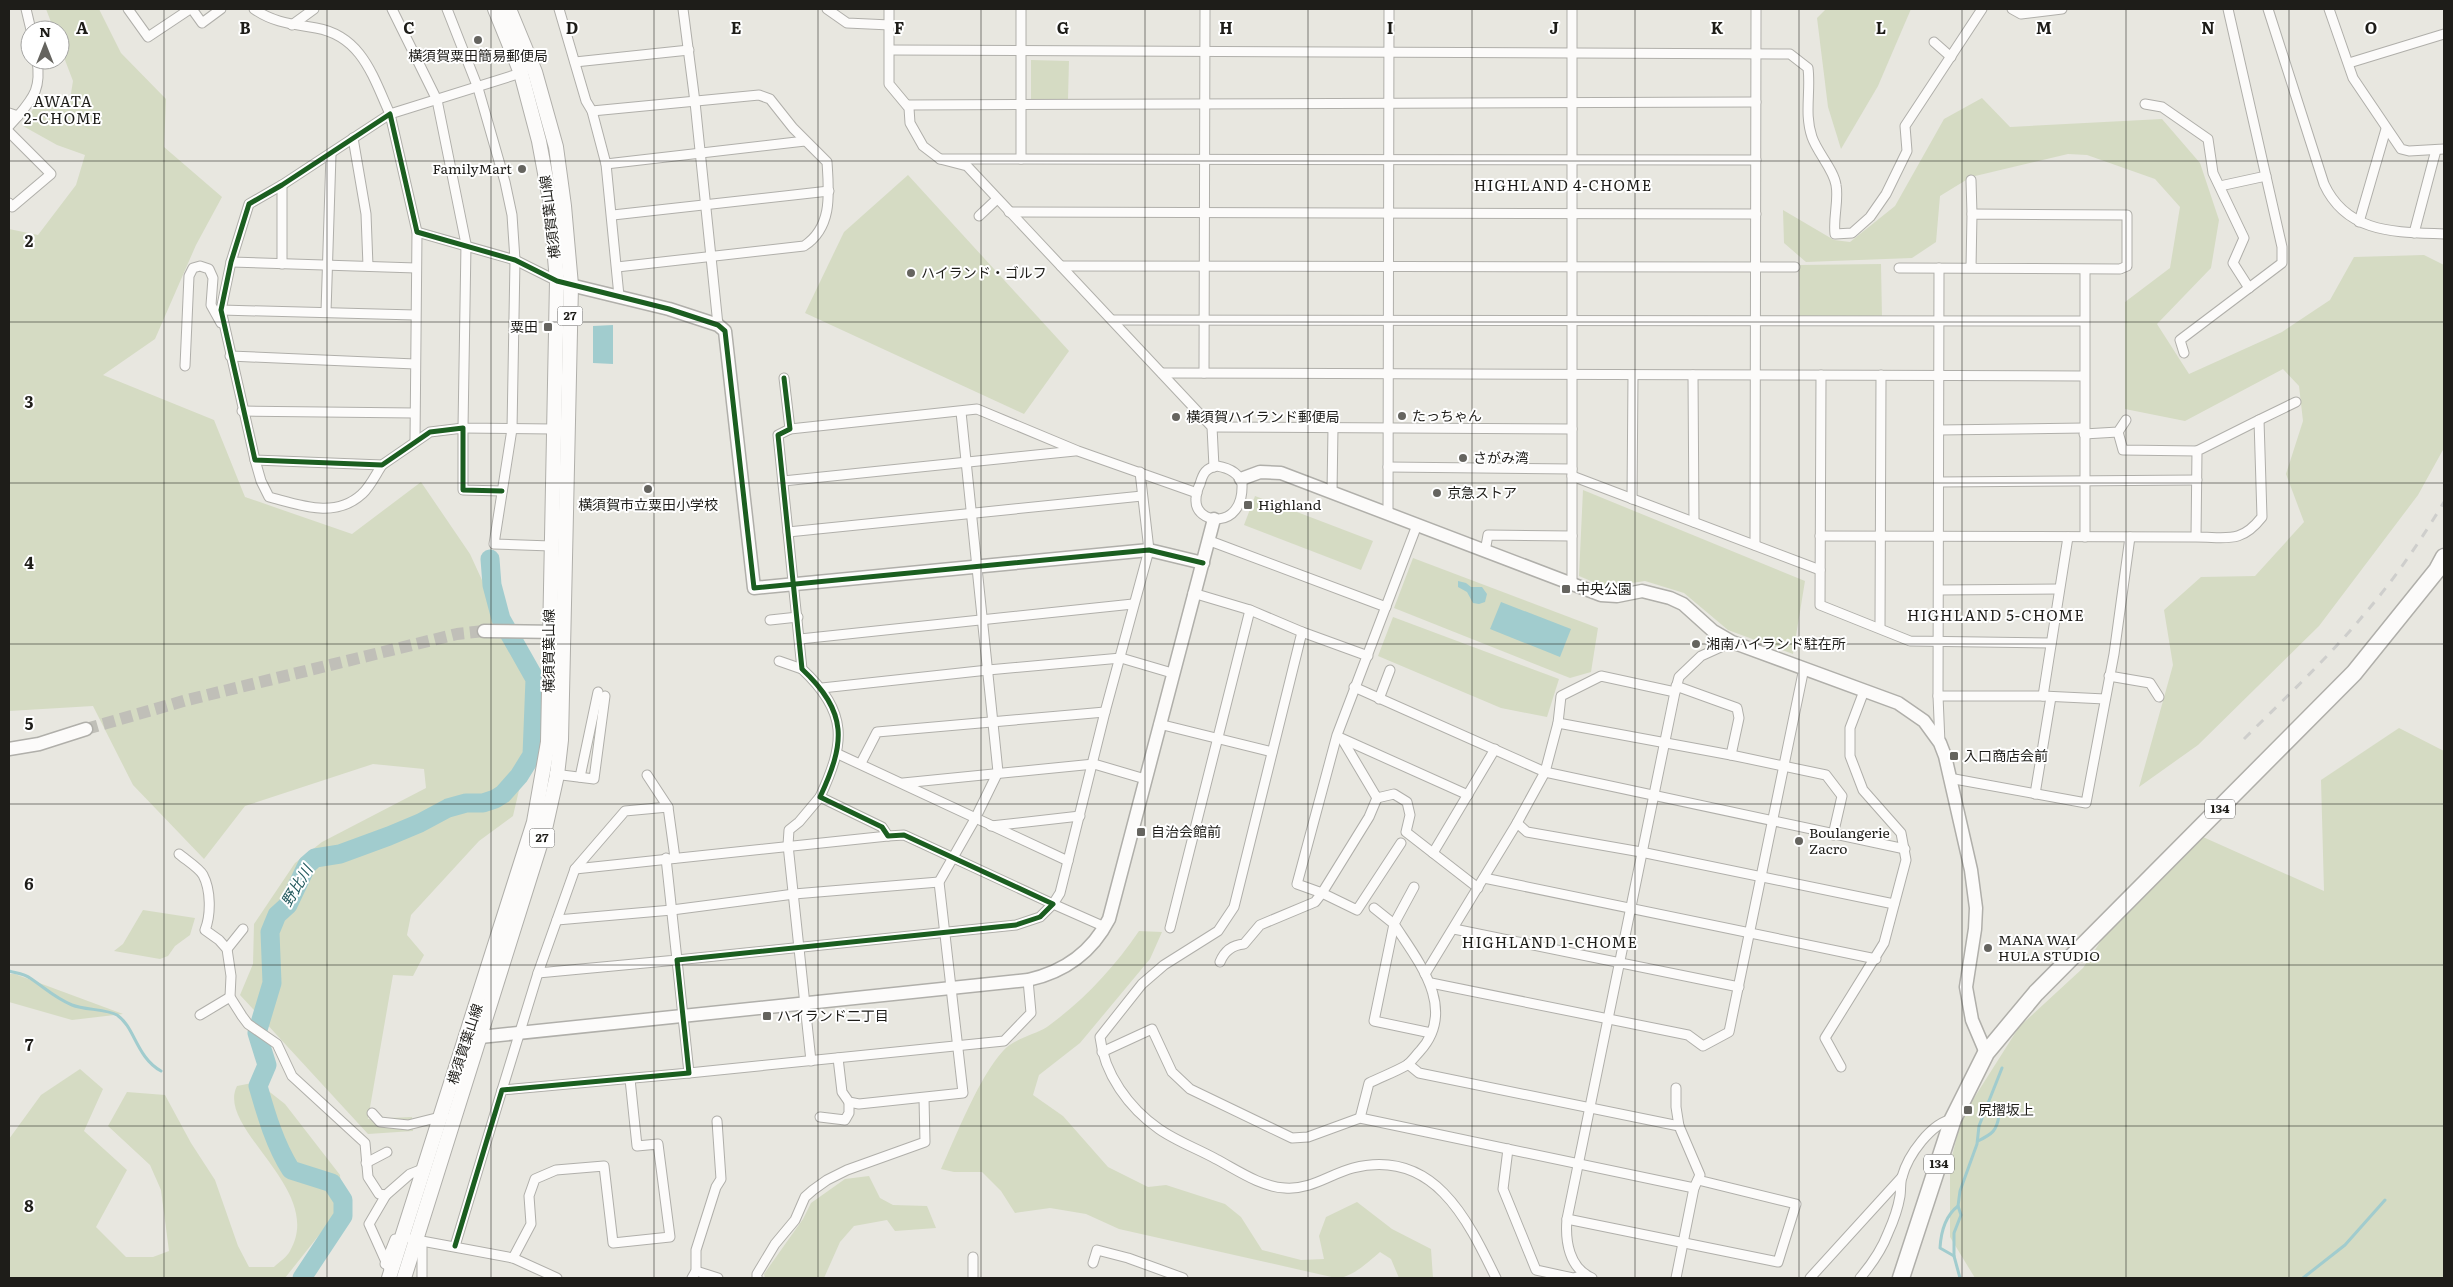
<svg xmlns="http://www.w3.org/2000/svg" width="2453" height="1287" font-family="Literata,'Noto Sans JP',serif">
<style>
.green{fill:#d5dbc3}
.water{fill:#a1ccce}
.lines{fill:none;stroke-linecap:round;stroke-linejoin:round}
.stream{stroke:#a1ccce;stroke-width:3}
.river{stroke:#a1ccce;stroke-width:19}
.secondary-tunnel{stroke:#c0bfb8;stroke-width:12;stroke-dasharray:12 6;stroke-linecap:butt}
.street-casing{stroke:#b0afaa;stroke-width:11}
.secondary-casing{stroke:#b0afaa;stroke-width:15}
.primary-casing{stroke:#b0afaa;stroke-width:16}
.highway-casing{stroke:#b0afaa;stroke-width:19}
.street{stroke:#fcfbfa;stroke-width:9}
.secondary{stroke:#fcfbfa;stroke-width:12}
.primary{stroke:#fcfbfa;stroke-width:14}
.highway{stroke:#fcfbfa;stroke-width:16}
.rail{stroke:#cececc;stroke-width:3;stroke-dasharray:9 9;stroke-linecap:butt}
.cycleway-casing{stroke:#fff;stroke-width:8}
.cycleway{stroke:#1b5e20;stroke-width:5}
.grid{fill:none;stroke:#1e1d19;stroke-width:1;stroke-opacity:0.55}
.poi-dot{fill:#65645f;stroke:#fff;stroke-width:2}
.labels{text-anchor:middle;stroke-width:4;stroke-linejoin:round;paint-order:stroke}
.shield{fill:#fff;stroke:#62615e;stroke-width:1}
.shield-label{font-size:12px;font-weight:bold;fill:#1e1d19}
.poi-label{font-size:14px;fill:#1e1d19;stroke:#fff;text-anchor:start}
.street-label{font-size:14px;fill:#1e1d19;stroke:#fff}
.neighbourhood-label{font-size:15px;letter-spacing:1px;fill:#1e1d19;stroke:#fff}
.water-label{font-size:15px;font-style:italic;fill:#245a5e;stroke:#fff}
.grid-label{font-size:16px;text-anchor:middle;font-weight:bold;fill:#1e1d19;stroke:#fff;stroke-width:4;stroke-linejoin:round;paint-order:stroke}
</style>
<rect width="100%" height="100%" fill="#e8e7e0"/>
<!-- green -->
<g class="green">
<polygon points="46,9 99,9 121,53 166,99 164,147 222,197 196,245 155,339 103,375 214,420 245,497 352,534 421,482 470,554 539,704 513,816 479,841 411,915 407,935 424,955 413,976 393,975 368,1119 412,1117 413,1131 368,1134 240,995 253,964 254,924 295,863 322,842 426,788 424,769 373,764 245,806 204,859 133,785 93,706 9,711 9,229 38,235 76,185 85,155 57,145 23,126 35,106 69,106 73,81 60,47 60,30 54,30"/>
<polygon points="1826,9 1911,9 1878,86 1841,149 1828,107 1817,18"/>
<polygon points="1031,60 1069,61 1068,99 1031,99"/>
<polygon points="1982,98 2010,127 2162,119 2200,163 2219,220 2211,268 2157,324 2189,374 2282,332 2330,300 2354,257 2424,255 2444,265 2444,448 2418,495 2319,626 2198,745 2139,787 2173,665 2164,610 2201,577 2255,576 2304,522 2286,474 2303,421 2299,386 2283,369 2185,421 2125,409 2125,302 2170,268 2180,207 2155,179 2087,155 2068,154 1971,177 1940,196 1936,242 1912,258 1806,262 1784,243 1783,210 1834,240 1850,242 1895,206 1944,119"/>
<polygon points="908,175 1069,351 1024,414 805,313 844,232"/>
<polygon points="1881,264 1882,318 1800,317 1799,265"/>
<polygon points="1583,490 1805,581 1793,654 1728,630 1684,593 1645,581 1605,587 1579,576"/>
<polygon points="1255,496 1373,541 1361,570 1244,525"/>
<polygon points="1413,558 1598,628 1591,672 1570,678 1394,608"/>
<polygon points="1393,617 1559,679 1547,717 1501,708 1378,656"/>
<polygon points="2399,728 2444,751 2444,1278 1975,1278 1950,1237 1950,1164 1962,1117 2019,1027 2083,968 2110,927 2203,837 2324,891 2321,780"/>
<polygon points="143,910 195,918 190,935 175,946 168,956 160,959 114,951 123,944"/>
<path d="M1139 931 1162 932 1150 959 1080 1043 1039 1075 1033 1095 1063 1116 1108 1167 1148 1187 1166 1185 1225 1204 1241 1217 1262 1250 1301 1260 1324 1259 1319 1236 1326 1217 1357 1202 1392 1229 1431 1249 1433 1278H1399L1391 1259 1380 1252C1368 1262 1352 1278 1336 1278L1119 1229 1086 1214 1050 1208 1015 1213 1001 1191 982 1172H954L941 1169C956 1136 979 1077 1003 1051 1013 1039 1034 1035 1047 1027 1084 1000 1113 969 1139 931Z"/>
<polygon points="9,974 15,974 123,1014 72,1020 9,1002"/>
<path d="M80 1069 103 1089 84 1131 127 1170 96 1227 126 1257H153L169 1251 161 1190 150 1165 108 1126 127 1092 165 1095 191 1143 215 1180 238 1246 249 1267H274C279 1262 287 1257 290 1251 326 1189 215 1129 237 1086L257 1082 285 1104 340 1175 342 1206 285 1278H9V1139L41 1095Z"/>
<polygon points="869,1176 880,1198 893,1205 927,1206 936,1228 895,1231 887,1220 854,1226 840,1242 824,1278 765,1278 764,1274 803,1219 811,1203 845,1179"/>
</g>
<!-- water -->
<g class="water">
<polygon points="613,325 613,364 593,363 593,326"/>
<polygon points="1458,581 1466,583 1471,587 1482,587 1487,594 1485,602 1479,604 1473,603 1467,592 1458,587"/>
<polygon points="1501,602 1571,629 1560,657 1490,629"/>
</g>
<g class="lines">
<!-- stream -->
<g class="stream">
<path d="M9 971C16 973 25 974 30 978 45 988 55 998 72 1005 84 1010 107 1009 117 1015 135 1027 136 1057 161 1071"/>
<path d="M1978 1141C1992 1134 1997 1131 1999 1115L1988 1106"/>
<polyline points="1954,1256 1954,1233 1961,1215 1958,1206"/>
<path d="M1960 1278 1954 1256 1940 1248C1941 1231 1945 1216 1958 1206L1960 1191 1977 1144 1979 1126 2002 1068"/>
<polyline points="2303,1278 2345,1245 2385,1200"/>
</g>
<!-- river -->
<path class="river" d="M302 1278 343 1216V1200L332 1183 291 1170C275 1145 266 1114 258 1086L267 1065 257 1033 272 983 270 932 277 915 288 905 307 865 315 858 340 854 389 836 420 823 448 808 466 803H483L495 799 503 794 519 776 532 755 535 679 501 619 492 585 490 559"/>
<!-- secondary-tunnel -->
<polyline class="secondary-tunnel" points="86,729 187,700 457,634 484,631"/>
<!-- street casing -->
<g class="street-casing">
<g id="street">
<polyline points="26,9 31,30"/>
<polyline points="128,9 148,37 190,9"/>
<polyline points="192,9 202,23 221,9"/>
<path d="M254 9C274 23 293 24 316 28 362 36 373 77 390 114L521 73"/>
<polyline points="392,9 437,100 466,244 463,428 553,429"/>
<polyline points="447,9 478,88 505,182 512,215 515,260 512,429 494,544 551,546"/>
<polyline points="559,9 586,101 592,111 606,164 619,296"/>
<polyline points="683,9 695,102 718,325"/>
<polyline points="827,9 847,23 890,25"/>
<polyline points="889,9 889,84 909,108 910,123 923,146 940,159 967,166 1212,427 1214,467"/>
<polyline points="1021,9 1021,159"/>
<polyline points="1572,9 1572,585"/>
<polyline points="2012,9 2021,14 2062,9"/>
<path d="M2268 9 2324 184C2347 234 2396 232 2444 234"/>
<polyline points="2329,9 2353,78 2401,149 2409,151 2444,149"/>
<polyline points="292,25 314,9"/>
<polyline points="1934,42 1951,57"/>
<path d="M890 50 1790 54 1808 68C1811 91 1804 114 1812 137 1817 152 1834 170 1836 185 1839 200 1833 217 1835 234L1852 233 1870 217 1886 194 1907 151 1905 126 1982 9"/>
<polyline points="575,62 689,50"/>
<polyline points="2349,63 2444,34"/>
<polyline points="2145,104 2162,107 2208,139 2213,173 2244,238 2233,263 2249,288"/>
<polyline points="907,105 1756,102"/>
<path d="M592 111 759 95 770 99 793 128 827 162C829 193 833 227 804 246L617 267"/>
<path d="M9 113 18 116C35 96 41 87 37 60"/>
<polyline points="9,126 18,116"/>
<polyline points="9,132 51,174 12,207 9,203"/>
<polyline points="353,138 366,214 368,266"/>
<polyline points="940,159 1756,160"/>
<polyline points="606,164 805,141"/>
<polyline points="1971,180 1972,214"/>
<polyline points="2220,186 2266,176"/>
<polyline points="1009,212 1756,214"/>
<polyline points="613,215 829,191"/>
<polyline points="979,216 997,199"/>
<polyline points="2359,222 2386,129"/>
<polyline points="2414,233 2436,150"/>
<polyline points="231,262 416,268"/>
<polyline points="282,264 282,185"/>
<polyline points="1061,266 1795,267"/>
<polyline points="1899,268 2120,269 2127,266 2127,215 1972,214 1971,268"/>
<polyline points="1939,268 1938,696 1940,743"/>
<polyline points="221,310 415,315"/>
<polyline points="326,312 331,154"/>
<polyline points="1112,320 2084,321"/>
<polyline points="2184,353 2180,340 2282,263 2282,247 2228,9"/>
<polyline points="230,356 415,364"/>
<polyline points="185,366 189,276 193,268 200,266 209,269 213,278 211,305 221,323"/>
<polyline points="1162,373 2084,376"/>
<polyline points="1204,373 1205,9"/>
<polyline points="1693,375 1694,522"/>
<polyline points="1821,375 1820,605 1910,641 2051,643"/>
<polyline points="242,411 414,413"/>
<polyline points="2259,420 2296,402"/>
<polyline points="1212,427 1572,429"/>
<polyline points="790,429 977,409 1078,451 1197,493"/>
<polyline points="1939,430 2084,428"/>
<polyline points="2118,432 2123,450 2197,451"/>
<polyline points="2084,434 2118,432 2126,420"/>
<polyline points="415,441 417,232"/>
<path d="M255 460 261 481 269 497C300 505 335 519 362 494 370 487 376 474 382 465"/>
<path d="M1217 466C1229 468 1239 473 1242 484 1244 531 1194 525 1196 499 1196 494 1198 488 1200 484 1203 473 1206 468 1217 466Z"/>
<polyline points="1388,467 1572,469"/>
<polyline points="1572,476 1820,570"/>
<polyline points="783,481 1075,451"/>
<polyline points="1939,482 2197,480"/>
<polyline points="502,491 463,490 463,428 430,432 382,465 255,460 221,310 231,262 249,204 282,185 390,114 417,232 515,260 557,281"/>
<polyline points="1332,492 1333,428"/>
<polyline points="1632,499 1633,375"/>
<polyline points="1388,514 1389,9"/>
<polyline points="788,532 1142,496"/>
<path d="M1820 536 2196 537C2227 537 2241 544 2262 517L2259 420 2197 451 2196 537"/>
<polyline points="2085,537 2085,270"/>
<polyline points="1210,541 1386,607"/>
<polyline points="1755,545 1756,9"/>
<polyline points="1486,546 1488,535 1572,536"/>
<polyline points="1939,590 2059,589"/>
<path d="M1193 593 1250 610 1302 632 1234 907 1218 931 1164 965 1142 984 1100 1037C1104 1074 1129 1108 1159 1129 1176 1141 1198 1149 1216 1159 1237 1170 1261 1187 1285 1188 1311 1190 1330 1174 1353 1168 1433 1148 1467 1218 1496 1278"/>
<polyline points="770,620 798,617"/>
<polyline points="1880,628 1881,375"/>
<polyline points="1302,632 1368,656"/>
<polyline points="800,639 1133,604"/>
<polyline points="779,661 802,669"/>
<polyline points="2109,676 2150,683 2159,697"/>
<polyline points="1676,686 1737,708 1739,718 1731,755"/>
<polyline points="1354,687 1545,772 1905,849"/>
<polyline points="822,688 988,670 1121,658 1172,673"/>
<polyline points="1938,696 2043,696 2105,699"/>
<polyline points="2043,696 2068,537"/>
<polyline points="1379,699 1390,670"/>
<polyline points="1558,723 1731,755 1826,775 1842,796 1833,835"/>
<polyline points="1159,724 1272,752"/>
<polyline points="1341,738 1468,795"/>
<polyline points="1342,739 1377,798 1394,794 1407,802 1410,815 1406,832 1478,888"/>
<polyline points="838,754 1068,861"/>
<polyline points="861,763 877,732 1105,712"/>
<polyline points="554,774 594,779 605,696"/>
<polyline points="647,775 668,807"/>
<polyline points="580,777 598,692"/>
<polyline points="1949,778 2086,803 2114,654 2130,537"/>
<polyline points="903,783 1094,764 1145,779"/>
<polyline points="2035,794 2051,697"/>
<polyline points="1377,798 1369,817 1322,893 1297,884 1337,735 1417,525"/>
<polyline points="1517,823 1527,832 1641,852 1894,904"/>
<polyline points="991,826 1080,816"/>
<polyline points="1433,853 1495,749"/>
<path d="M179 854C186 860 199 868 203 875 211 890 211 915 205 930L219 940 227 949 231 976 230 997 242 1016 248 1024 277 1044 292 1076 365 1143 368 1177 379 1194 386 1195 410 1174 425 1168"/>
<polyline points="666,858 677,960 538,973 575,869 625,811 668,807 675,858"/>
<polyline points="575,869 888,836"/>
<polyline points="1484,878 1876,959"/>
<polyline points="1374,908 1394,924 1374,1021 1431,1033"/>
<polyline points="557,920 672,910 794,894 939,882"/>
<polyline points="1105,927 1053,904 1060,893 1105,712 1149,550 1140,472"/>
<polyline points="1170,928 1250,610"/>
<polyline points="1454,929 1739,987"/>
<polyline points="227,949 243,929"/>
<path d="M1220 962C1224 952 1232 945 1244 944L1260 925 1315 902 1322 893 1357 910 1401 843"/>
<polyline points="1425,974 1517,823 1545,772 1558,723 1561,696 1601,676 1675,692"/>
<polyline points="1431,983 1688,1035 1703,1046 1729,1032 1804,668"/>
<polyline points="200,1015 230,997"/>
<polyline points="1102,1052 1152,1029 1172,1072 1190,1089 1292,1138 1308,1137 1360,1118 1694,1188"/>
<polyline points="838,1058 842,1092 849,1102 859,1104 963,1093 939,882 975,819 998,772 961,412"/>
<polyline points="811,1061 788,845 789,830 799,822 820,797"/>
<polyline points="1408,1064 1419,1073 1679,1126 1700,1175 1694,1188 1676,1278"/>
<polyline points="1841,1067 1825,1038 1884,943 1906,860 1901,833 1863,790 1850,756 1850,728 1864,691"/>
<polyline points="689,1073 1004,1041 1031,1013 1028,980"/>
<polyline points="1676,1088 1676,1107 1679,1126"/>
<polyline points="502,1090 538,973"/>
<polyline points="372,1113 380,1122 408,1125 444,1116"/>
<polyline points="820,1117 845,1120 849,1113 849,1102"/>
<path d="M1360 1118 1369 1083C1381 1077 1395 1072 1407 1065 1412 1061 1416 1055 1420 1051 1458 1009 1418 961 1394 924L1414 887"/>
<polyline points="1508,1149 1503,1189 1536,1270 1573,1278 1585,1275"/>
<polyline points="366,1163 387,1152"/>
<polyline points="386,1195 369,1224 391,1273"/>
<polyline points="1567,1219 1778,1262 1796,1204 1698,1180"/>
<polyline points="411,1239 513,1258 557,1278"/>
<polyline points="422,1242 422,1278"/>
<path d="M455 1246 502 1090 689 1073 677 960 1016 925 1040 917 1053 904 904 835 888 836 882 827 820 797C845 743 849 713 802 669L778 435 790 429 784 378"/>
<polyline points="973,1257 973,1278"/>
<polyline points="513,1258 531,1224 529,1196 535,1179 556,1170 604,1166 613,1243 670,1237 658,1144 637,1146 630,1079"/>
<polyline points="1093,1263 1097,1250 1128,1258 1183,1278"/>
<polyline points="385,1264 395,1239"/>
<polyline points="696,1271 718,1278"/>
<polyline points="692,1278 696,1271 696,1250 716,1187 721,1179 717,1121"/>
<polyline points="757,1278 757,1274 775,1244 795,1220 805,1197 813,1190 827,1180 847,1170 925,1142 924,1098"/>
<path d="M1592 1278C1569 1268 1565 1241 1567 1219L1675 692 1679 677 1701 656 1732 642"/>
<polyline points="1810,1278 1902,1177"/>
<path d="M1860 1278C1871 1265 1882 1249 1888 1233 1893 1222 1898 1208 1900 1196 1901 1190 1900 1183 1902 1177 1908 1155 1931 1123 1953 1119"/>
</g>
</g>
<!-- secondary casing -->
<g class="secondary-casing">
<g id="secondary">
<polyline points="562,283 669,309 718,325 725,331 754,588 1149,550 1203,563"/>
<polyline points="1241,479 1260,472 1281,473 1601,595 1617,596 1642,591 1670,598 1683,604 1713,631 1732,642 1898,703 1924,721 1940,743 1945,756 1971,870 1976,908 1975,929 1966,987 1972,1020 1986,1053"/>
<polyline points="484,631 559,632"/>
<polyline points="9,749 39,744 86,729"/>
<path d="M470 1034 480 1037 1028 980C1064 972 1092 952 1109 919L1214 519"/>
</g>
</g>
<!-- primary casing -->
<g class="primary-casing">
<g id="primary">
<polyline points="389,1278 534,822 548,742 557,281 550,200 539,141 521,73 495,9"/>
<polyline points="404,1278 545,829 557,775 561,740 571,285 564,206 556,147 535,72 509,9"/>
</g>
</g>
<!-- highway casing -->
<g class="highway-casing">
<polyline id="highway" points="1901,1278 1953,1119 1986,1053 2036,993 2354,673 2437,570 2444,557"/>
</g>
<!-- street -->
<use href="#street" class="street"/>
<!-- secondary -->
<use href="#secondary" class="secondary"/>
<!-- primary -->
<use href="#primary" class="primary"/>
<!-- highway -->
<use href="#highway" class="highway"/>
<!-- rail -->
<path class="rail" d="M2244 739C2286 697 2329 657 2367 611 2396 577 2421 540 2444 502"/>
<!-- cycleway casing -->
<g class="cycleway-casing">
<g id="cycleway">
<polyline points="502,491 463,490 463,428 430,432 382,465 255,460 221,310 231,262 249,204 282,185 390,114 417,232 515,260 557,281 669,309 718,325 725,331 754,588 1149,550 1203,563"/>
<path d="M455 1246 502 1090 689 1073 677 960 1016 925 1040 917 1053 904 904 835 888 836 882 827 820 797C845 743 849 713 802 669L778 435 790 429 784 378"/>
</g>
</g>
<!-- cycleway -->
<use href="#cycleway" class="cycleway"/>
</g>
<!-- grid -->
<path class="grid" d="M164 9V1278M327 9V1278M491 9V1278M654 9V1278M818 9V1278M981 9V1278M1145 9V1278M1308 9V1278M1472 9V1278M1635 9V1278M1799 9V1278M1962 9V1278M2126 9V1278M2289 9V1278M9 161H2444M9 322H2444M9 483H2444M9 644H2444M9 804H2444M9 965H2444M9 1126H2444"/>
<!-- markers -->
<g class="poi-dot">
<circle cx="478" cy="40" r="5"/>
<circle cx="522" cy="169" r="5"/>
<circle cx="911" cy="273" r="5"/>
<rect x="543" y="322" width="10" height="10" rx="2.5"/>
<circle cx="1402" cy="416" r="5"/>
<circle cx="1176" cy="417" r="5"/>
<circle cx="1463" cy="458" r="5"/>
<circle cx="648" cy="489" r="5"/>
<circle cx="1437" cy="493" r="5"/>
<rect x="1243" y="500" width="10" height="10" rx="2.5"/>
<rect x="1561" y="584" width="10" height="10" rx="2.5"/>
<circle cx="1696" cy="644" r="5"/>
<rect x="1949" y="751" width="10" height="10" rx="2.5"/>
<rect x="1136" y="827" width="10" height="10" rx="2.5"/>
<circle cx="1799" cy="841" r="5"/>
<circle cx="1988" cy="948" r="5"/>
<rect x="762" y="1011" width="10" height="10" rx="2.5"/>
<rect x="1963" y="1105" width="10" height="10" rx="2.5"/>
</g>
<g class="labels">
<!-- shield labels -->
<g class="shield">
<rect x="557.5" y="306.5" width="25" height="19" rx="4"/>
<rect x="2205" y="799.5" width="30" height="19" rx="4"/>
<rect x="529.5" y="828.5" width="25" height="19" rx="4"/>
<rect x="1924" y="1154.5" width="30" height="19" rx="4"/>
</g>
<g class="shield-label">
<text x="570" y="320">27</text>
<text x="2220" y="813">134</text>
<text x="542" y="842">27</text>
<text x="1939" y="1168">134</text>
</g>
<!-- poi labels -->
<g class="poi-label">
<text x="478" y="61" text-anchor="middle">横須賀粟田簡易郵便局</text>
<text x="512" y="174" text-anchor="end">FamilyMart</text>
<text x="921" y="278">ハイランド・ゴルフ</text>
<text x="538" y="332" text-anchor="end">粟田</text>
<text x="1412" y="421">たっちゃん</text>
<text x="1186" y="422">横須賀ハイランド郵便局</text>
<text x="1473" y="463">さがみ湾</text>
<text x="1447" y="498">京急ストア</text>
<text x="648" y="510" text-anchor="middle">横須賀市立粟田小学校</text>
<text x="1258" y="510">Highland</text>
<text x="1576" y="594">中央公園</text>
<text x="1706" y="649">湘南ハイランド駐在所</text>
<text x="1964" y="761">入口商店会前</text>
<text x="1151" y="837">自治会館前</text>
<text x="1809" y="838">Boulangerie<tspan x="1809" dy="16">Zacro</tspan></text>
<text x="1998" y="945">MANA WAI<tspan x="1998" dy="16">HULA STUDIO</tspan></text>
<text x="777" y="1021">ハイランド二丁目</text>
<text x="1978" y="1115">尻摺坂上</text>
</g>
<!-- street labels -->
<g class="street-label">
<text transform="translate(550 217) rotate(-97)" y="5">横須賀葉山線</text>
<text transform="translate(549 651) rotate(-90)" y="5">横須賀葉山線</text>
<text transform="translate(465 1044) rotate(-72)" y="5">横須賀葉山線</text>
</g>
<!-- neighbourhood labels -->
<g class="neighbourhood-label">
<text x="63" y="107">AWATA<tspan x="63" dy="17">2-CHOME</tspan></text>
<text x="1563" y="191">HIGHLAND 4-CHOME</text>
<text x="1996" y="621">HIGHLAND 5-CHOME</text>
<text x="1550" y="948">HIGHLAND 1-CHOME</text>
</g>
<!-- water labels -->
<g class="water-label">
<text transform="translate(297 886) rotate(-59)" y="5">野比川</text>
</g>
</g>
<g class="grid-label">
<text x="82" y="34">A</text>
<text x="245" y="34">B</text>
<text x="409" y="34">C</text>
<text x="572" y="34">D</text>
<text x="736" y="34">E</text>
<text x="899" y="34">F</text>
<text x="1063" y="34">G</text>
<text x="1226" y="34">H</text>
<text x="1390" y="34">I</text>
<text x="1554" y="34">J</text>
<text x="1717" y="34">K</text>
<text x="1881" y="34">L</text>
<text x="2044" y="34">M</text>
<text x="2208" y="34">N</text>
<text x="2371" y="34">O</text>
<text x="29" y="247">2</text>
<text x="29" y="408">3</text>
<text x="29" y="569">4</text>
<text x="29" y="730">5</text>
<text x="29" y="890">6</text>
<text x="29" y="1051">7</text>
<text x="29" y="1212">8</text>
</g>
<!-- border -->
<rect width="2453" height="1287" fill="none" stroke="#1e1d19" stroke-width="20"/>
<!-- north arrow -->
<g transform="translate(45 45)"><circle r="24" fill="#ffffff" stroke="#a5a5a3"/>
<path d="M0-4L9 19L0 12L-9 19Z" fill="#65645f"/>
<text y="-8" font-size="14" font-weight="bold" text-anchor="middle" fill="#1e1d19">N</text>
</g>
</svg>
